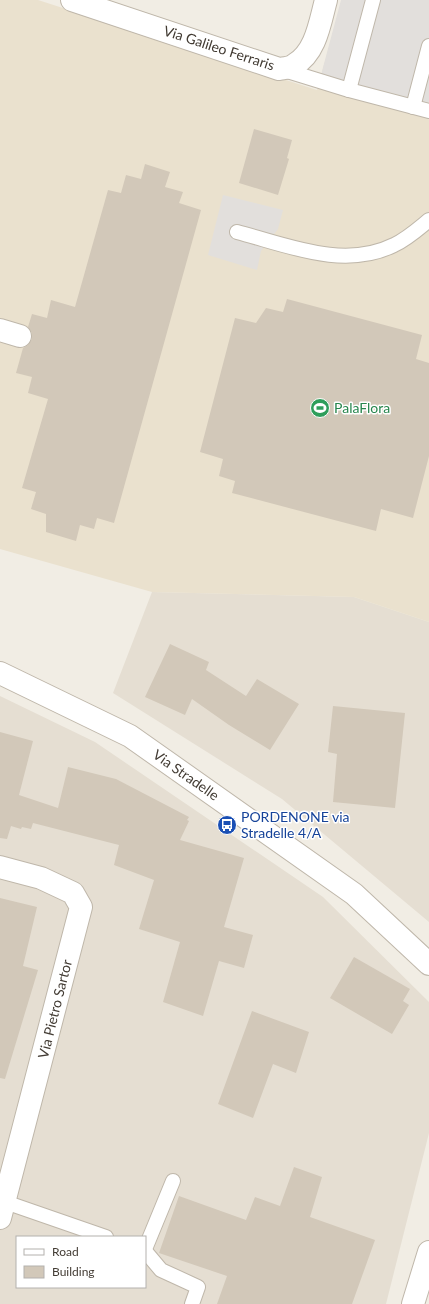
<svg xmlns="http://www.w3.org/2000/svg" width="429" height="1304" font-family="Lato,sans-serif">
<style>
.residential{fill:#e5ded2;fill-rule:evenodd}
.education{fill:#eae1ce}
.parking{fill:#e2dfdc}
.building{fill:#d2c8b9}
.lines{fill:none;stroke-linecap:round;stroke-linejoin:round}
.service-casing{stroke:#bfb7aa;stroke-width:16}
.pedestrian-casing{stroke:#bfb7aa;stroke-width:24}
.minor-casing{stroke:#bfb7aa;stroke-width:24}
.service{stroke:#fff;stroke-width:14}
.pedestrian{stroke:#fff;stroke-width:22}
.minor{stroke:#fff;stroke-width:22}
.labels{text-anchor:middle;stroke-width:3;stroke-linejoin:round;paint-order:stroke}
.street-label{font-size:14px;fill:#433c34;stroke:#fff}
.leisure-label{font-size:14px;fill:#27864d;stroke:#fff;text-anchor:start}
.transit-label{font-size:14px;fill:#164399;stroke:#fff;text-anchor:start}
</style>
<rect width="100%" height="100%" fill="#f1ede4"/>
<!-- residential -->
<g class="residential">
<polygon points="152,592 354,597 429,622 429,922 282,799 113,693"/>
<path d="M0 696 95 742 323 897 429 1002V1133L386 1304H0ZM17 1237H145V1287H17Z"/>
</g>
<!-- education -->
<polygon class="education" points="0,0 38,0 317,90 342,0 429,0 429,622 354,597 152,592 0,549"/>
<!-- parking -->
<g class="parking">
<polygon points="341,0 429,0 429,103 321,75"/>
<polygon points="223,195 283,210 278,229 261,251 257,270 208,255"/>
</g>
<!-- building -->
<g class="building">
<polygon points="254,129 292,140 287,158 289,159 278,195 239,183"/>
<polygon points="145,164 170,172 165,187 183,192 179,203 201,210 114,523 97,518 94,529 80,525 76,541 46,532 46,514 31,509 36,492 22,488 48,399 28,393 32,377 16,373 23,348 28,345 32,339 32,333 28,327 32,314 47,318 51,300 75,307 108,190 121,193 126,175 141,179"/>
<polygon points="287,299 422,335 416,359 429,363 429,456 413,518 381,509 376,531 232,493 235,481 219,476 223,459 200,452 235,318 256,323 266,308 283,312"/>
<polygon points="170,644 209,662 206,670 246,696 257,679 299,704 270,750 229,725 192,699 185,715 145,697"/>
<polygon points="333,706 405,713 395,808 333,802 337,754 328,752"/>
<polygon points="0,732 33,741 19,795 58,808 68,767 116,779 189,817 187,820 189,821 180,840 244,858 224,927 253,935 244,968 219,961 203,1016 163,1002 180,942 139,929 154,880 114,865 119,845 33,823 31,829 22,827 21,829 11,826 7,839 0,838"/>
<polygon points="0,898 37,907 23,966 38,970 5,1079 0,1078"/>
<polygon points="354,957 410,989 403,1001 409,1005 392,1034 330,998"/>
<polygon points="252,1011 309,1032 296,1073 273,1064 253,1118 218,1104"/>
<polygon points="294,1167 322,1177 310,1217 375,1240 352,1304 217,1304 227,1276 159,1253 179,1196 246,1220 255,1197 280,1206"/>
</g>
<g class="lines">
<!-- service casing -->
<g class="service-casing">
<g id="service">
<polyline points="281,69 349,90 429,111"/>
<polyline points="349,90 373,0"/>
<polyline points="413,107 429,46"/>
<path d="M237 232C287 245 344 270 394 245 407 239 418 229 429 220"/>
<polyline points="5,1202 106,1237"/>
<polyline points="145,1249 173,1181"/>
<polyline points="145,1251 161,1270 198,1287 192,1304"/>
</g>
</g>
<!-- pedestrian casing -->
<g class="pedestrian-casing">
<polyline id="pedestrian" points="0,330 20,336"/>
</g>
<!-- minor casing -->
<g class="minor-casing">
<g id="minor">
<path d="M72 0 279 69C284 68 290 68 294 65 316 53 320 22 326 0"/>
<polyline points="0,673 130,736 354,894 429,964"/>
<polyline points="0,867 41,878 73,893 81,907 0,1218"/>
<polyline points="413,1304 429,1252"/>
</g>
</g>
<!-- service -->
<use href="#service" class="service"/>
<!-- pedestrian -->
<use href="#pedestrian" class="pedestrian"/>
<!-- minor -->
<use href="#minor" class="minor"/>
</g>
<!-- icons -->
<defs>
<g id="stadium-disc" transform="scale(1)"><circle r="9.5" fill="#2e9e5b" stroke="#fff"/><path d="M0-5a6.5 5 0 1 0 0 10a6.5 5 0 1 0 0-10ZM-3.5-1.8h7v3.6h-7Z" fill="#fff"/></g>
<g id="bus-disc" transform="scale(1)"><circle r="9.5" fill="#1a4fb4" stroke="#fff"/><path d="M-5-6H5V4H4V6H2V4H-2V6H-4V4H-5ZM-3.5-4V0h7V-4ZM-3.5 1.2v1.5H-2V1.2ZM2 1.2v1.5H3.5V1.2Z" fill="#fff"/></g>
</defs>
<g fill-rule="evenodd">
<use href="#stadium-disc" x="320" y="408"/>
<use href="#bus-disc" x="227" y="825"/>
</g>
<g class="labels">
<!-- street labels -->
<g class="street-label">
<text transform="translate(219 48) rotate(18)" y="5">Via Galileo Ferraris</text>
<text transform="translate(186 775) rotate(35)" y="5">Via Stradelle</text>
<text transform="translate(55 1009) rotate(-76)" y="5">Via Pietro Sartor</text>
</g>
<!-- leisure labels -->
<g class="leisure-label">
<text x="334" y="413">PalaFlora</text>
</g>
<!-- transit labels -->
<g class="transit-label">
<text x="241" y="822">PORDENONE via<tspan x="241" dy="16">Stradelle 4/A</tspan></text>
</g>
</g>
<!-- legend -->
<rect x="16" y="1236" width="130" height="52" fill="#ffffff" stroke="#b4b1ae"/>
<rect x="24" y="1249" width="20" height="6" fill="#ffffff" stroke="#b4b1ae"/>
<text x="52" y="1256" font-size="12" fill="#433c34">Road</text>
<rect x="24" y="1266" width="20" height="12" fill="#d2c8b9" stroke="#b4b1ae"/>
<text x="52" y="1276" font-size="12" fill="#433c34">Building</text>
</svg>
